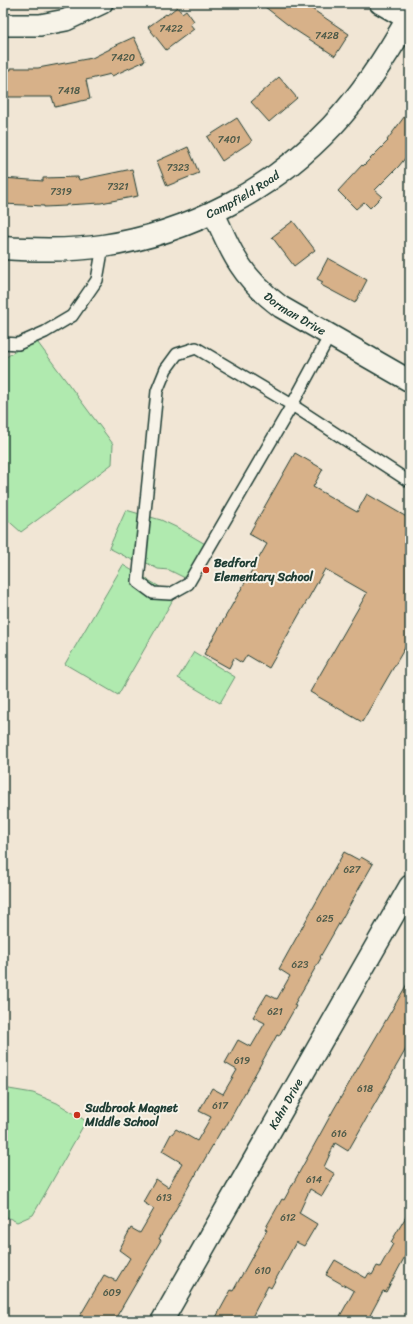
<svg xmlns="http://www.w3.org/2000/svg" width="413" height="1324" font-family="Sriracha,sans-serif">
<style>
.green{fill:#b0eaaf;stroke:#689472}
.building{fill:#d7b189;stroke:#1f3d34}
.lines{fill:none;stroke-linecap:round;stroke-linejoin:round}
.service-casing{stroke:#1f3d34;stroke-width:14}
.minor-casing{stroke:#1f3d34;stroke-width:24}
.tertiary-casing{stroke:#1f3d34;stroke-width:25}
.service{stroke:#f7f3e8;stroke-width:11}
.minor{stroke:#f7f3e8;stroke-width:21}
.tertiary{stroke:#f7f3e8;stroke-width:22}
.poi-dot{fill:#c8321e;stroke:#f7f3e8;stroke-width:1.5}
.labels{text-anchor:middle;stroke-width:4;stroke-linejoin:round;paint-order:stroke}
.number-label{font-size:10px;fill:#4d5a49}
.street-label{font-size:12px;fill:#1f3d34;stroke:#f7f3e8}
.poi-label{font-size:12px;font-weight:bold;fill:#1f3d34;stroke:#f7f3e8;text-anchor:start}
</style>
<rect width="100%" height="100%" fill="#f1e6d5"/>
<filter id="ink" filterUnits="userSpaceOnUse"><feTurbulence type="fractalNoise" baseFrequency=".025" numOctaves="2"/><feDisplacementMap in="SourceGraphic" scale="8" xChannelSelector="R" yChannelSelector="G"/><feConvolveMatrix kernelMatrix="1 2 1 2 8 2 1 2 1" color-interpolation-filters="sRGB"/></filter>
<g filter="url(#ink)">
<!-- green -->
<g class="green">
<polygon points="35,339 113,444 112,464 21,532 3,516 3,359"/>
<polygon points="126,510 161,520 178,528 207,545 187,579 169,570 158,569 145,562 138,563 109,548"/>
<polygon points="123,565 175,596 118,695 65,664"/>
<polygon points="194,652 235,677 220,703 178,678"/>
<polygon points="3,1088 33,1093 57,1103 86,1121 33,1215 17,1222 3,1215"/>
</g>
<!-- building -->
<g class="building">
<polygon points="260,3 303,3 349,34 335,56 292,28"/>
<polygon points="177,7 182,13 186,10 194,21 190,24 194,29 166,50 148,27 166,14 167,15"/>
<polygon points="134,37 145,61 112,76 111,74 86,80 90,99 55,107 52,97 3,97 3,69 11,70 11,68 38,68 92,58 110,49 110,48"/>
<polygon points="279,77 297,98 269,122 251,102"/>
<polygon points="410,109 410,152 399,166 375,190 382,196 370,208 364,202 356,209 338,191 362,165 363,166 388,141 387,140"/>
<polygon points="237,118 252,141 222,161 207,137"/>
<polygon points="188,147 199,173 167,186 157,161"/>
<polygon points="132,169 138,196 101,203 66,205 66,206 44,207 44,206 3,204 3,178 43,181 43,178 78,177 79,180"/>
<polygon points="293,221 315,250 294,266 272,237"/>
<polygon points="328,258 367,280 355,303 321,285 323,282 317,279"/>
<polygon points="295,453 323,469 313,487 357,512 367,494 410,519 410,639 362,722 310,692 367,593 325,569 269,668 247,655 242,663 234,658 229,668 204,654 267,544 249,534"/>
<polygon points="344,852 359,860 361,857 373,864 320,957 321,958 294,1005 296,1006 279,1036 277,1035 224,1130 222,1129 195,1176 195,1175 159,1239 161,1240 114,1321 77,1321 104,1275 116,1281 130,1258 119,1250 131,1228 140,1233 154,1209 143,1202 156,1179 168,1187 182,1163 162,1151 171,1134 172,1134 176,1129 197,1141 211,1117 199,1111 212,1088 223,1094 237,1070 225,1063 238,1040 251,1047 265,1023 253,1017 267,994 277,999 290,976 279,969"/>
<polygon points="410,979 410,1042 348,1151 335,1143 324,1167 335,1174 322,1196 310,1189 299,1213 317,1224 304,1246 296,1242 271,1288 268,1286 250,1321 214,1321 231,1290 233,1291 267,1230 265,1229 282,1199 284,1200 334,1109"/>
<polygon points="410,1210 410,1247 386,1292 383,1291 367,1321 349,1321 340,1316 354,1291 326,1275 335,1260 366,1278 369,1273 372,1275 377,1266 380,1267 393,1244 391,1242"/>
</g>
<g class="lines">
<!-- service casing -->
<g class="service-casing">
<g id="service">
<polyline points="330,335 292,405 410,482"/>
<polyline points="3,343 18,344 45,332 72,316 97,280 103,246"/>
<polygon points="196,348 292,405 188,584 170,594 153,593 138,582 157,391 166,369 177,354"/>
</g>
</g>
<!-- minor casing -->
<g class="minor-casing">
<g id="minor">
<polyline points="380,3 408,19"/>
<polyline points="3,25 40,25 66,20 102,3"/>
<path id="s1" d="M213 212C222 230 229 249 240 265 251 282 265 295 281 307L410 381"/>
<path id="s2" d="M162 1321 410 886"/>
</g>
</g>
<!-- tertiary casing -->
<g class="tertiary-casing">
<g id="tertiary">
<path id="s3" d="M3 248C36 250 70 251 103 246 189 233 272 190 332 126 363 93 388 54 410 15"/>
</g>
</g>
<!-- service -->
<use href="#service" class="service"/>
<!-- minor -->
<use href="#minor" class="minor"/>
<!-- tertiary -->
<use href="#tertiary" class="tertiary"/>
</g>
</g>
<!-- markers -->
<g class="poi-dot">
<circle cx="206" cy="570" r="4"/>
<circle cx="77" cy="1115" r="4"/>
</g>
<g class="labels">
<!-- number labels -->
<g class="number-label">
<text x="171" y="32">7422</text>
<text x="327" y="39">7428</text>
<text x="123" y="61">7420</text>
<text x="69" y="94">7418</text>
<text x="229" y="143">7401</text>
<text x="178" y="171">7323</text>
<text x="118" y="190">7321</text>
<text x="61" y="195">7319</text>
<text x="352" y="873">627</text>
<text x="325" y="922">625</text>
<text x="300" y="968">623</text>
<text x="275" y="1015">621</text>
<text x="242" y="1064">619</text>
<text x="365" y="1092">618</text>
<text x="220" y="1109">617</text>
<text x="339" y="1137">616</text>
<text x="314" y="1183">614</text>
<text x="164" y="1201">613</text>
<text x="288" y="1221">612</text>
<text x="263" y="1274">610</text>
<text x="112" y="1296">609</text>
</g>
<!-- street labels -->
<g class="street-label">
<text dy="4" stroke="none"><textPath href="#s3" startOffset="250">Campfield Road</textPath></text>
<text dy="4" stroke="none"><textPath href="#s1" startOffset="134">Dorman Drive</textPath></text>
<text dy="4" stroke="none"><textPath href="#s2" startOffset="250">Kahn Drive</textPath></text>
</g>
<!-- poi labels -->
<g class="poi-label">
<text x="214" y="567">Bedford<tspan x="214" dy="14">Elementary School</tspan></text>
<text x="85" y="1112">Sudbrook Magnet<tspan x="85" dy="14">Middle School</tspan></text>
</g>
</g>
<!-- margin -->
<rect width="413" height="1324" fill="none" stroke="#f7f3e8" stroke-width="16"/>
<rect x="8" y="8" width="397" height="1308" fill="none" stroke="#1f3d34" stroke-width="1.5" filter="url(#ink)"/>
</svg>
